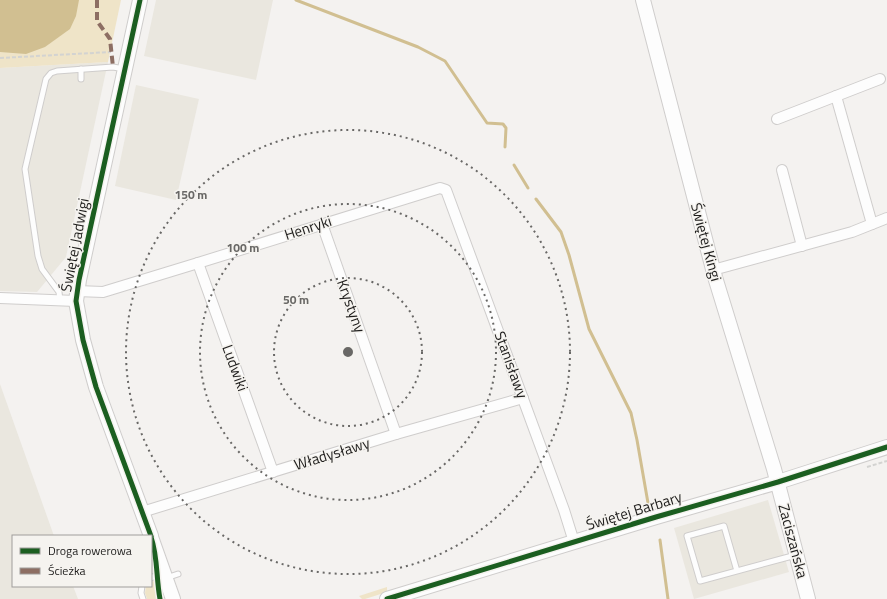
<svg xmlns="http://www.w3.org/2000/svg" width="887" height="599" font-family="'Titillium Web',sans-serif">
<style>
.built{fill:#eae7df}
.green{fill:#efe4c8}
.water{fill:#d1bf91}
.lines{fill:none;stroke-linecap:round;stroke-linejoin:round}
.stream{stroke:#d1bf91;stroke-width:3}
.lane-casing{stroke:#cfcdcc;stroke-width:7}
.street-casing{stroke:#cfcdcc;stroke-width:12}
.secondary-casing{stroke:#cfcdcc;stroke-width:16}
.path{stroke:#d3d3d1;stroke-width:2;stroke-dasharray:4 2;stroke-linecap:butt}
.lane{stroke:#fdfdfd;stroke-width:5}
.street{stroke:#fdfdfd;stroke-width:10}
.secondary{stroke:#fdfdfd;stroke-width:14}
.quiet{stroke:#8d6e63;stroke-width:4;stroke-dasharray:8 4;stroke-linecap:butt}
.cycleway-casing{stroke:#f5f3ef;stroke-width:8}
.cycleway{stroke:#1b5e20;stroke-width:5}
.ring{fill:none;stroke:#696866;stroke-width:2;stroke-dasharray:2 4}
.labels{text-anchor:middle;stroke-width:3;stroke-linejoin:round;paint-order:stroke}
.street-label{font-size:15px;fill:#1e1d1c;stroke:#f5f3ef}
.centre{fill:#696866;stroke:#f5f3ef;stroke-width:2}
.ring-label{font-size:12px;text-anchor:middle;font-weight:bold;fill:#696866;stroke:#f5f3ef;stroke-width:3;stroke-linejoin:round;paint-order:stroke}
</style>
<rect width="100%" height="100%" fill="#f4f2f0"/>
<!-- built -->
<g class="built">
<polygon points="156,0 273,0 256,80 144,56"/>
<polygon points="108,62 66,257 37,292 0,291 0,68"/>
<polygon points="136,85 199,99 176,200 115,186"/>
<polygon points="0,384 54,536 13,536 13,586 73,586 78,599 0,599"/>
<polygon points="768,500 789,572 694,599 674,528"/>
</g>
<!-- green -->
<g class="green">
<polygon points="0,0 121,0 108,62 0,68"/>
<polygon points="154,581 158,599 147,599 145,593 146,586 151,586 151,582"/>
<polygon points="387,587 387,592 365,599 362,599 359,596"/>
</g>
<!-- water -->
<polygon class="water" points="0,0 79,0 76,16 70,29 45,47 26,54 0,52"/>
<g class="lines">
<!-- stream -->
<g class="stream">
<polyline points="296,0 418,47 445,61 487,123 503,124 506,128 505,147"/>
<polyline points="514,165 528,188"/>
<polyline points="536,199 561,232 569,255 589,329 631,413 637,440 648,503"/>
<polyline points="660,540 668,599"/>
</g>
<!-- lane casing -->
<g class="lane-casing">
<g id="lane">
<polyline points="81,69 81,79"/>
<polyline points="60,301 59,292 42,269 38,256 25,169 46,79 51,73 57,71 113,67 124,69"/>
<polyline points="737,571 724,526 687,536 700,581 796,555"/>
<polyline points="151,578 163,572"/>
<polyline points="166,578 178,574"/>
<polyline points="142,586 141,593 143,599"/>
</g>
</g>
<!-- street casing -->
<g class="street-casing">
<g id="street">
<polyline points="836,96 872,224"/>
<polyline points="777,119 880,79"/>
<polyline points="782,170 802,246"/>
<polyline points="322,224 396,434"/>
<polyline points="198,263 273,472"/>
<polyline points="713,270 852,232 887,218"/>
<polyline points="77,291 103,292 198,263 440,188 446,190 564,510 574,542"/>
<polyline points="0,298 76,301"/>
<polyline points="142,512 396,434 523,398"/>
</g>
</g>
<!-- secondary casing -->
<g class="secondary-casing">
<g id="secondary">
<polyline points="140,0 79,280 76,301 83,340 96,387 151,536"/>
<polyline points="643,0 715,277 774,469 808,599"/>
<polyline points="151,537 173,599"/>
<polyline points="387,599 656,517 778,482 887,447"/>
</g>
</g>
<!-- path -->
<g class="path">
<polyline points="0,58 111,52"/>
<polyline points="867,467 887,461"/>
</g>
<!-- lane -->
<use href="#lane" class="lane"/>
<!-- street -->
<use href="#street" class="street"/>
<!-- secondary -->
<use href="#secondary" class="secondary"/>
<!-- quiet -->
<polyline class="quiet" points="97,0 97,21 110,39 113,67"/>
<!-- cycleway casing -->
<g class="cycleway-casing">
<g id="cycleway">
<polyline points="140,0 79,280 76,301 83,340 96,387 151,536"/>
<path d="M151 537C158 557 156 578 160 599"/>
<polyline points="387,599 656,517 778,482 887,447"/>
</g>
</g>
<!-- cycleway -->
<use href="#cycleway" class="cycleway"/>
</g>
<!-- distance rings -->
<g class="ring">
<circle cx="348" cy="352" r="74"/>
<circle cx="348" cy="352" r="148"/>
<circle cx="348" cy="352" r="222"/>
</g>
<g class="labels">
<!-- street labels -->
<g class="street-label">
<text transform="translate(308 228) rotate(-18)" y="5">Henryki</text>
<text transform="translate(706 242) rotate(75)" y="5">Świętej Kingi</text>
<text transform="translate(75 245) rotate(-79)" y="5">Świętej Jadwigi</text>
<text transform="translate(351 306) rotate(70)" y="5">Krystyny</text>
<text transform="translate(511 365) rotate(70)" y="5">Stanisławy</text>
<text transform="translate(235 368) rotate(70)" y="5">Ludwiki</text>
<text transform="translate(332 454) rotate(-17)" y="5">Władysławy</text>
<text transform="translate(634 511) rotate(-17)" y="5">Świętej Barbary</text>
<text transform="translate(793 541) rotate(75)" y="5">Zaciszańska</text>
</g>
</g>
<circle cx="348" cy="352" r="6" class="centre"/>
<g class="ring-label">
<text x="191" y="199">150 m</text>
<text x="243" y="252">100 m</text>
<text x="296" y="304">50 m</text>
</g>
<!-- legend -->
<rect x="12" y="535" width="140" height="52" fill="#f5f3ef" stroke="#9f9d9b"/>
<rect x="20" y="548" width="20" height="6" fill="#1b5e20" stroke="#9f9d9b"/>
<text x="48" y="555" font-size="12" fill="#1e1d1c">Droga rowerowa</text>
<rect x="20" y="568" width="20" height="6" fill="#8d6e63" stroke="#9f9d9b"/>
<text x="48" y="575" font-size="12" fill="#1e1d1c">Ścieżka</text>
</svg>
